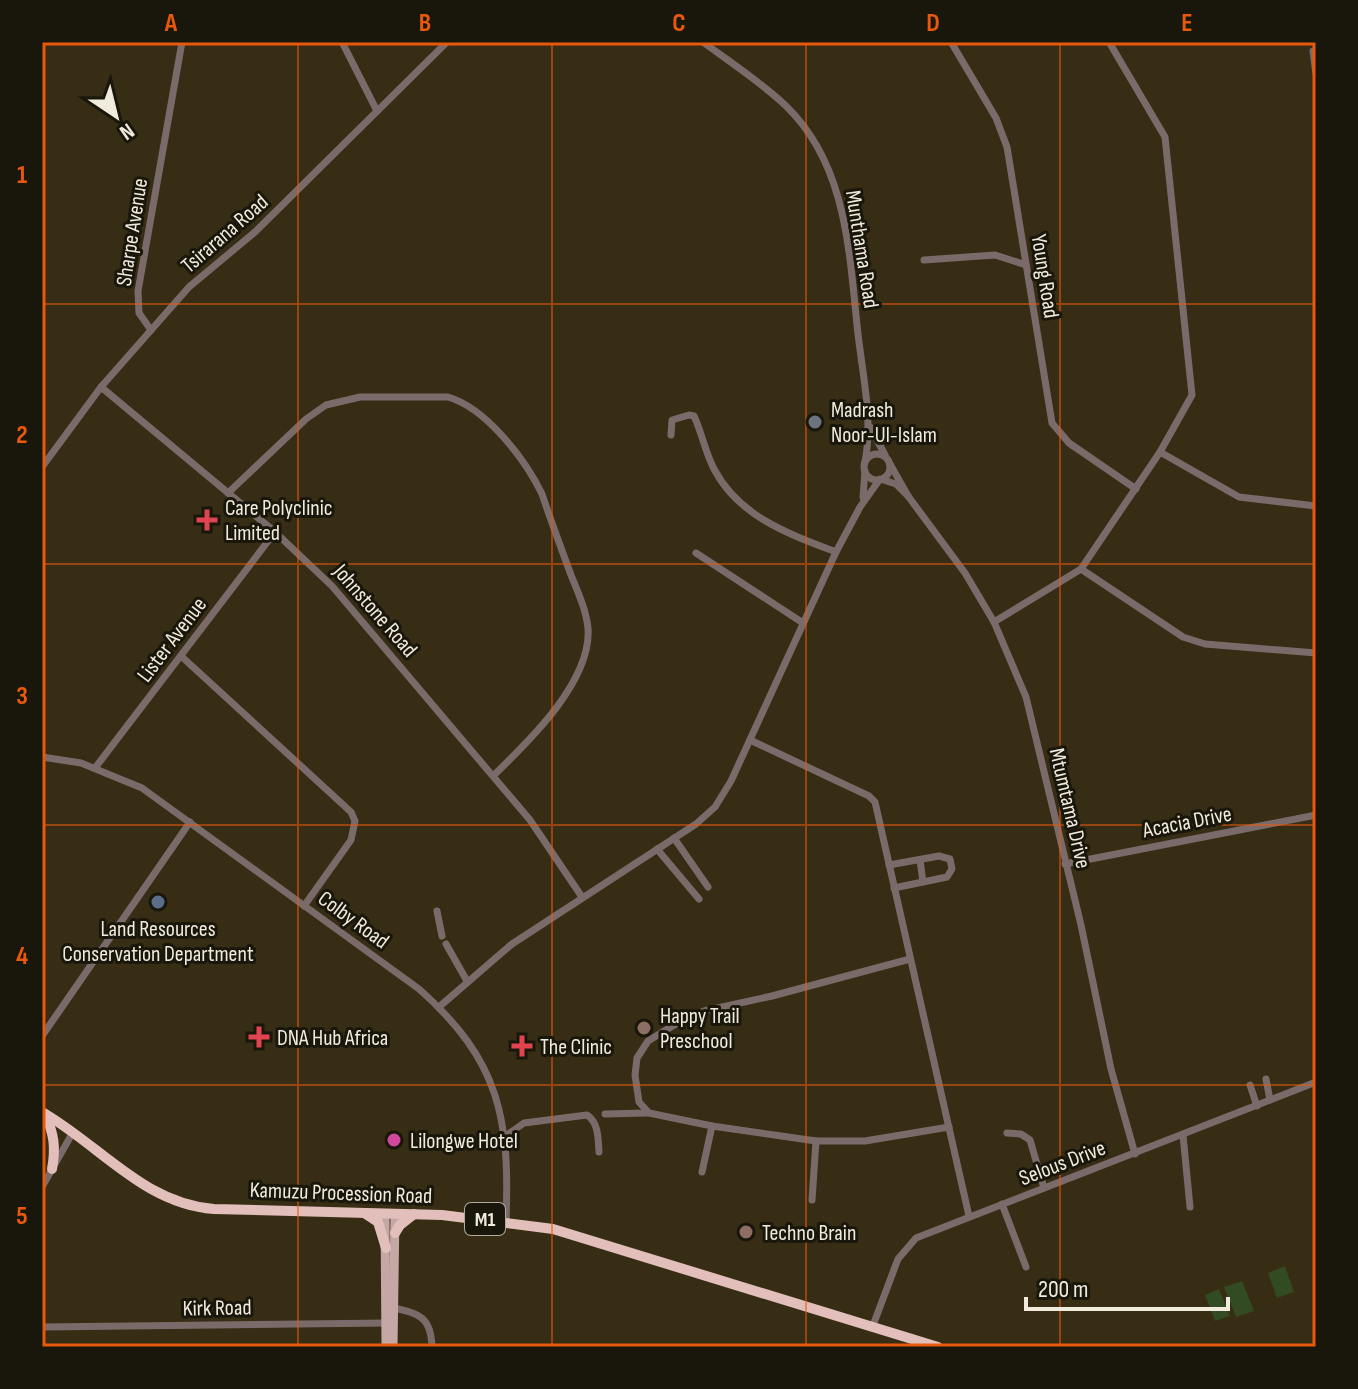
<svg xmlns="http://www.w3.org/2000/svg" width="1358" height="1389" font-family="'Sofia Sans Condensed',sans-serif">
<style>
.grass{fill:#324b23}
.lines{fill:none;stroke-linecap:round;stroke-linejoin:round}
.minor{stroke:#7a6b6a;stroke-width:7}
.major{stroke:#c5a7a5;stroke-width:9}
.highway{stroke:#e3bfbc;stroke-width:10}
.grid{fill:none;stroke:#e8590c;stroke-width:2;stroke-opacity:0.55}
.worship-dot{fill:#6b7280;stroke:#19160b;stroke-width:3}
.health-dot{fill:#e0444e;stroke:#19160b;stroke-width:3}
.service-dot{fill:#5c6f8a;stroke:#19160b;stroke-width:3}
.education-dot{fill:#8d6e63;stroke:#19160b;stroke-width:3}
.hotel-dot{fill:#d1479c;stroke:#19160b;stroke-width:3}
.labels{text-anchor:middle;stroke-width:6;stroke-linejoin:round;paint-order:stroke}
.shield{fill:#19160b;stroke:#b0ab9d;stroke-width:2}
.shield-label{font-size:20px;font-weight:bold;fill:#f0ebdc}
.street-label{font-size:22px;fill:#f0ebdc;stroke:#19160b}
.poi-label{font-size:22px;fill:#f0ebdc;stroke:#19160b;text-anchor:start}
.neatline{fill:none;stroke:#e8590c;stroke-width:3}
.grid-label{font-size:26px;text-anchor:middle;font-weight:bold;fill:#e8590c}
</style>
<rect width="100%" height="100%" fill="#362d14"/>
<!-- grass -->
<g class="grass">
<polygon points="1285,1266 1294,1292 1277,1298 1268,1273"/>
<polygon points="1242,1281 1254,1311 1236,1317 1224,1287"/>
<polygon points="1219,1289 1230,1316 1215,1321 1205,1295"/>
</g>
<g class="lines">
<!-- minor -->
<g class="minor">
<polyline points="342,42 377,111"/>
<path d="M703 42C731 63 761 82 786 106 848 166 849 254 858 334 863 377 873 420 865 462"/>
<polyline points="951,42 996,118 1007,147 1052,423 1069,443 1136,489"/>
<polyline points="1313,51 1316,74"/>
<polyline points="924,260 995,255 1026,265"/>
<polyline points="151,330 139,313 138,291 182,42"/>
<polyline points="101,387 275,532 332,586 530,820 582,897"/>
<polyline points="870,427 885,455"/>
<path d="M671 435 672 420 689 415 694 416C702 433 705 452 714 469 739 517 789 534 836 552"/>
<polyline points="1160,452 1239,497 1316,506"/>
<circle cx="877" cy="467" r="13"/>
<polyline points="890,464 908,496 965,573 994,622 1026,697 1081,925 1111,1069 1135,1154"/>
<polyline points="42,467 101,387 189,287 255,232 447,42"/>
<path d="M228 493 306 419 326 405 360 397H448C486 408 525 459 542 494 551 521 561 548 571 575 578 592 586 610 588 628 592 681 529 741 494 775"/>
<polyline points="863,497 865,471"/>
<polyline points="696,553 803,623"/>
<polyline points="1081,569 1183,637 1205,644 1316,653"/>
<polyline points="994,622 1081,569 1160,452 1192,395 1165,137 1109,42"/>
<polyline points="181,656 351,812 355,821 351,840 304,906"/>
<polyline points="750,740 869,796 875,802 969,1216"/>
<path d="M42 757 81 763 142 788 419 989C500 1061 510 1118 506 1222"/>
<polyline points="95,768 275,532"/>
<polyline points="674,838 708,887"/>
<polyline points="657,849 699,899"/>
<polyline points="920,860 923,882"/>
<polyline points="1065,864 1316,815"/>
<polyline points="889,865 939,856 950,859 952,869 947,877 894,888"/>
<polyline points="437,911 442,936"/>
<polyline points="446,944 467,981"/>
<polyline points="910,959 772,996 704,1011 679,1022 648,1041 637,1058 635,1075 639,1102 649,1113 712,1126 816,1141 865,1141 949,1127"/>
<polyline points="439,1007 512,944 696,824 715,807 731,781 836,552 860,507 880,479 896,484 908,496"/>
<polyline points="42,1036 190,822"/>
<polyline points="1266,1079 1270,1100"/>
<polyline points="1250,1085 1257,1106"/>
<polyline points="605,1114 647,1113"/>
<polyline points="1007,1133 1021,1134 1030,1140 1044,1188"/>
<polyline points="1183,1135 1190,1207"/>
<path d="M504 1137 524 1123 587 1115C599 1123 598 1139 599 1152"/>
<polyline points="702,1172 712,1126"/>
<polyline points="42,1187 73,1132"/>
<polyline points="812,1200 816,1141"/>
<polyline points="1002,1204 1026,1267"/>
<path d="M391 1307C419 1314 431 1316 432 1347"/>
<polyline points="42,1327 388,1323"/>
<polyline points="872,1328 898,1259 916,1238 1316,1082"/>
</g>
<!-- major -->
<g class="major">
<polyline points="385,1214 386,1347"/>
<polyline points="393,1347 395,1214"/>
</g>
<!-- highway -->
<g class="highway">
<path d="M42 1112C100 1145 144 1204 214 1209L442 1215 553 1229 938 1347"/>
<path d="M45 1114C54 1134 56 1147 52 1169"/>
<polyline points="366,1214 378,1222 386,1248"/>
<polyline points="395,1233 400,1225 414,1214"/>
</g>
</g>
<!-- grid -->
<path class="grid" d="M298 42V1347M552 42V1347M806 42V1347M1060 42V1347M42 304H1316M42 564H1316M42 825H1316M42 1085H1316"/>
<!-- markers -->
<circle class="worship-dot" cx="815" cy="422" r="8"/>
<g class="health-dot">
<path d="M203 508h8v8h8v8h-8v8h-8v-8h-8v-8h8z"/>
<path d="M255 1025h8v8h8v8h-8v8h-8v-8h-8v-8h8z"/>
<path d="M518 1034h8v8h8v8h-8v8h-8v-8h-8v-8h8z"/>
</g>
<circle class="service-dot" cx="158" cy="902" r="8"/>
<g class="education-dot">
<circle cx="644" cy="1028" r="8"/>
<circle cx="746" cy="1232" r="8"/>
</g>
<circle class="hotel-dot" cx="394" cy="1140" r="8"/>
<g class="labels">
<!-- shield labels -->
<rect class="shield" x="465" y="1203" width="40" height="32" rx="6"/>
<g class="shield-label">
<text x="485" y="1226">M1</text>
</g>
<!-- street labels -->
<g class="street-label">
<text transform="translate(131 232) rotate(-81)" y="8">Sharpe Avenue</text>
<text transform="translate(224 233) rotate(-41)" y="8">Tsirarana Road</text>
<text transform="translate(863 249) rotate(81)" y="8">Munthama Road</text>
<text transform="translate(1046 276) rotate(81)" y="8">Young Road</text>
<text transform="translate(376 610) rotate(49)" y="8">Johnstone Road</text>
<text transform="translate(171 639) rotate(-53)" y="8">Lister Avenue</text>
<text transform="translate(1071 808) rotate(77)" y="8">Mtumtama Drive</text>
<text transform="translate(1187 821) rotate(-11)" y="8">Acacia Drive</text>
<text transform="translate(354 919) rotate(36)" y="8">Colby Road</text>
<text transform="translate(1062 1162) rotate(-21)" y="8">Selous Drive</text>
<text transform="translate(341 1192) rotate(2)" y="8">Kamuzu Procession Road</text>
<text transform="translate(217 1307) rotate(-1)" y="8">Kirk Road</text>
</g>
<!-- poi labels -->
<g class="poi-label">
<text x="831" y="417">Madrash<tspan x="831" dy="25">Noor-Ul-Islam</tspan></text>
<text x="225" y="515">Care Polyclinic<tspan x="225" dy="25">Limited</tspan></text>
<text x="158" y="936" text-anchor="middle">Land Resources<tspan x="158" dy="25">Conservation Department</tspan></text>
<text x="660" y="1023">Happy Trail<tspan x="660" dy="25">Preschool</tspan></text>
<text x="277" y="1045">DNA Hub Africa</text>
<text x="540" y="1054">The Clinic</text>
<text x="410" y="1148">Lilongwe Hotel</text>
<text x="762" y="1240">Techno Brain</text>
</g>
</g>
<!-- border -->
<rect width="1358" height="1389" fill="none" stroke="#19160b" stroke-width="88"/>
<!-- north arrow -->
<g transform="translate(116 116) rotate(145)" stroke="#19160b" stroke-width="6" paint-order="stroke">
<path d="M0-6L14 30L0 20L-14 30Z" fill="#f0ebdc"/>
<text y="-12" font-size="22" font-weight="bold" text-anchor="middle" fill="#f0ebdc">N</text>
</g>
<!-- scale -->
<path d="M1026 1297v12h202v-12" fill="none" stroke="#f0ebdc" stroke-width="4"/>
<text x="1038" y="1297" font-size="24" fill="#f0ebdc" stroke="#19160b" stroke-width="6" paint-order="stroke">200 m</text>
<rect x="44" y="44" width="1270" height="1301" class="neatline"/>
<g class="grid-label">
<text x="171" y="31">A</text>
<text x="425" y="31">B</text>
<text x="679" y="31">C</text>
<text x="933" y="31">D</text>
<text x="1187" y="31">E</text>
<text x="22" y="183">1</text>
<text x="22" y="443">2</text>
<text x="22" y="704">3</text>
<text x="22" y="964">4</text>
<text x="22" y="1224">5</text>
</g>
</svg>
